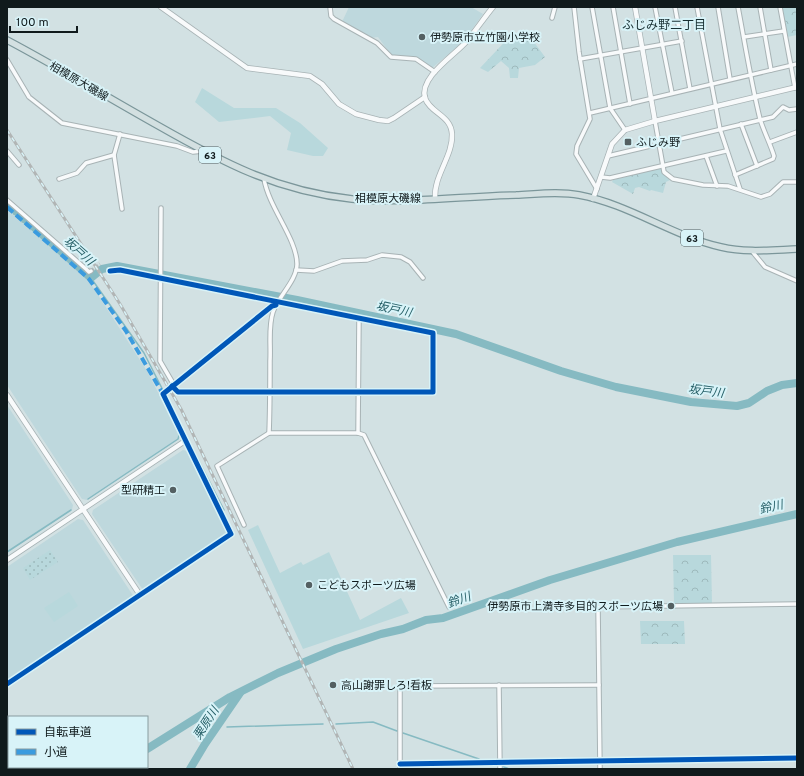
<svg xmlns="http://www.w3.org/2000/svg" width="804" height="776" font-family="Overpass,'Noto Sans JP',sans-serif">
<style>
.built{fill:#bed8dd}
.grass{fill:#b8d8dc}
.forest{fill:url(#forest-crowns)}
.garden{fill:url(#garden-dots)}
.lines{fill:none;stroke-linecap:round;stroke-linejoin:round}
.stream{stroke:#86bac2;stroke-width:1.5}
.river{stroke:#86bac2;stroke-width:8}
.minor-tunnel{stroke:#abb9bb;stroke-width:3.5;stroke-dasharray:3.5 2;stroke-linecap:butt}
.minor-casing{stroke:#a8b3b5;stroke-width:5.5}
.tertiary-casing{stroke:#a8b3b5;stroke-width:6}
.primary-casing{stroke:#7b969a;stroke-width:8}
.minor{stroke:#f8fafb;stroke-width:3.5}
.tertiary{stroke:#f8fafb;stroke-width:4.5}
.primary{stroke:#d3e0e1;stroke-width:5.5}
.rail-casing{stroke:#b1b5b5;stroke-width:3}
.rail{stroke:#d8f3f8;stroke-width:1.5;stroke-dasharray:4.5;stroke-linecap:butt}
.quiet{stroke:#3a9bdf;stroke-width:4;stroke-dasharray:8 4;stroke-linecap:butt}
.cycleway-casing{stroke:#d8f3f8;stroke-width:8}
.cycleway{stroke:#0057b8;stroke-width:5}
.poi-dot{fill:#546062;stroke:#d8f3f8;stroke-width:1.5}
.labels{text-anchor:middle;stroke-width:4;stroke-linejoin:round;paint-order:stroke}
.shield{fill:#d8f3f8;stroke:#4c5b5e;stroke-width:1}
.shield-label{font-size:10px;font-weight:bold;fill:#101a1c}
.poi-label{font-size:11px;fill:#101a1c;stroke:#d8f3f8;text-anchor:start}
.street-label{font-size:11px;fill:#101a1c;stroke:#d8f3f8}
.neighbourhood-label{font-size:12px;fill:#172e31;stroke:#d8f3f8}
.water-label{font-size:12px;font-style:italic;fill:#276068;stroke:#d8f3f8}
</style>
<defs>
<pattern id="forest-crowns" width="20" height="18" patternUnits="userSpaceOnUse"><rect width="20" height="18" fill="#b8d8dc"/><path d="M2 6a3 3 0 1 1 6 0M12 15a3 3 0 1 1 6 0" fill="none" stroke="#9db9bc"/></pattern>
<pattern id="garden-dots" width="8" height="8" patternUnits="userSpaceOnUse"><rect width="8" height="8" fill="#b8d8dc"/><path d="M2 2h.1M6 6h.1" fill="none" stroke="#9db9bc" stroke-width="1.8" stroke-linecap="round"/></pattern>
</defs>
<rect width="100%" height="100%" fill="#d2e1e3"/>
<!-- built -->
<g class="built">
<polygon points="349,7 471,7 483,14 463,42 432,68 416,58 392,56 378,37 370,38 342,22"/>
<polygon points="7,210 89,281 147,371 180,435 179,439 87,500 82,499 7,385"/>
<polygon points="7,405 73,505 72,510 7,553"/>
<polygon points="183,450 187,451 228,534 143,590 92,514 93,510"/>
<polygon points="78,519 83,520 134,597 7,681 7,567"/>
</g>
<!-- grass -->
<g class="grass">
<polygon points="202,88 234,108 276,108 300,123 328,148 323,156 313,156 287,150 291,133 270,116 219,122 195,102"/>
<polygon points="258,525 280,573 301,562 303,565 329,552 360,620 401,598 409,613 303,649 248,530"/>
<polygon points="69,592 78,606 54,622 44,608"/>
</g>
<!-- forest -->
<g class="forest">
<polygon points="782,7 797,7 797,35 787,37"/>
<polygon points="512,34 528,34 545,57 535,65 519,68 518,78 510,78 509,68 501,61 488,72 480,68"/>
<polygon points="661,168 670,180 666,182 663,193 651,190 650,191 639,187 635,188 633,194 612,182 613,180"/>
<polygon points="673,555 711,555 712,604 674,604"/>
<polygon points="640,621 684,621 685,644 641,644"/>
</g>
<!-- garden -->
<g class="garden">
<polygon points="7,204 90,278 88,280 7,210"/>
<polygon points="50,550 58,562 30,580 23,568"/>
</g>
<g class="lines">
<!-- stream -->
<g class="stream">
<polyline points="91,278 144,353 224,510"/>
<polyline points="88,499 178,439 182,426"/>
<polyline points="7,552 71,510"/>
<polyline points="336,724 373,722 397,731"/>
<polyline points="227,727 323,724"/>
<polyline points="403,733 479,759"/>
<polyline points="502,766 509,769"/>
</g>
<!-- river -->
<g class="river">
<polyline points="7,203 91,278 102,269 117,266 297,300 456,334 561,371 616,387 691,402 737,406 749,403 767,391 782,385 797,383"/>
<polyline points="147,749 230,697 278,673 336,649 381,634 403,629 426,620 443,618 550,580 677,542 797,514"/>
<polyline points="92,769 99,767"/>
<polyline points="190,769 205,744 240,693"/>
</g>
<!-- minor-tunnel -->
<polyline class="minor-tunnel" points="91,271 100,264"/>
<!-- minor casing -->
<g class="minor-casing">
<g id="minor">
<polyline points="330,7 331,16 334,19 377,43 391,57 416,59 435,72"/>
<polyline points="574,7 579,52 590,119 577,146 576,154 597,189"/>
<polyline points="592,7 610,108 625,130"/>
<polyline points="613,7 630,104"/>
<polyline points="655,7 672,93"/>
<polyline points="675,7 690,89"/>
<polyline points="697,7 720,129 740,189"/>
<polyline points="718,7 730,79"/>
<polyline points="760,7 771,70"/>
<polyline points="780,7 795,88"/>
<polyline points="552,18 555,7"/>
<polyline points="744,37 784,31"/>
<polyline points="580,59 682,41"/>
<polyline points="7,60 29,97 62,123 177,146 193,152 203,151"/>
<polyline points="590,113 797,64"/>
<polyline points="655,121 664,172 673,179 703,185 728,186 761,197 770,194 783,182 797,182"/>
<polyline points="741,124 757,166"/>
<polyline points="120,134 114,155 122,209"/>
<polyline points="770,142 797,132"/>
<polyline points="7,151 19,165"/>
<polyline points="608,156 773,117 783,107 789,110 797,109"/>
<polyline points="706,156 717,186"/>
<path d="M735 175 773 159 774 156C770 143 764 132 760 119 751 82 745 44 738 7"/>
<polyline points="601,177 610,178 726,151"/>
<polyline points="59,179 77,173 86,163 114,155"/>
<path d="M264 179C269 208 297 239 297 264 297 280 278 297 273 312 268 327 271 345 270 361 270 385 270 409 269 433H358L364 435 449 607"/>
<polyline points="7,200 86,269 89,272 91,271"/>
<polyline points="161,208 160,361 174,385"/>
<polyline points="751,250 765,267 797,281"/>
<polyline points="296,270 314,271 342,261 367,260 382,255 401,257 410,262 423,278"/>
<polyline points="110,271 120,270 433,333 433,392 178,392 172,386"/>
<polyline points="358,433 359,318"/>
<polyline points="244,525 217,466 269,433"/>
<polyline points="7,684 231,534 163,394 272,306 276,305"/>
<polyline points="499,685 500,769"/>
<polyline points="400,764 797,758"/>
<polyline points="400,769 400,686 599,685"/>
<polyline points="600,769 598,607 797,604"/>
</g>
</g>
<!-- tertiary casing -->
<g class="tertiary-casing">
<g id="tertiary">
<polyline points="161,7 247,68 310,76 322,84 339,104 356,114 379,120 388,121 394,118 425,97"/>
<polyline points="635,7 655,121"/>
<path d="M435 198C434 175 453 156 452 134 451 115 430 113 425 98 419 77 455 55 467 41 476 30 484 18 493 7"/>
<polyline points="593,199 612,144 625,130 655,121 797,87"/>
<polyline points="7,395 140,595"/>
<polyline points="7,560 185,441"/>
</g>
</g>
<!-- primary casing -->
<g class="primary-casing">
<path id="primary" d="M7 40C58 67 107 97 157 125 222 162 276 191 352 199 404 204 463 196 516 195 537 194 559 191 579 195 629 204 672 236 721 247 746 253 772 250 797 249"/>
</g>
<!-- minor -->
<use href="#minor" class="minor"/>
<!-- tertiary -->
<use href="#tertiary" class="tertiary"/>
<!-- primary -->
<use href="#primary" class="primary"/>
<!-- rail casing -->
<g class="rail-casing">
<polyline id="rail" points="7,130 120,304 181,409 353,769"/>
</g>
<!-- rail -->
<use href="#rail" class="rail"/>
<!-- quiet -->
<polyline class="quiet" points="7,207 89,279 126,331 163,394"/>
<!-- cycleway casing -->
<g class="cycleway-casing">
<g id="cycleway">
<polyline points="110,271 120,270 433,333 433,392 178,392 172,386"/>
<polyline points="7,684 231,534 163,394 272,306 276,305"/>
<polyline points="400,764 797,758"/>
</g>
</g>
<!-- cycleway -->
<use href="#cycleway" class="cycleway"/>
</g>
<!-- markers -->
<g class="poi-dot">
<circle cx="422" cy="37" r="4"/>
<rect x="624" y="138" width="8" height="8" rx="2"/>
<circle cx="173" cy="490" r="4"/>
<circle cx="309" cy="585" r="4"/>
<circle cx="671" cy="606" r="4"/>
<circle cx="333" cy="685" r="4"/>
</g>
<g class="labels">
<!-- shield labels -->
<g class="shield">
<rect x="199" y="147" width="22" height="16" rx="3"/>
<rect x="681" y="230" width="22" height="16" rx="3"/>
</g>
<g class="shield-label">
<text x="210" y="159">63</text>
<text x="692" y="242">63</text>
</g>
<!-- poi labels -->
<g class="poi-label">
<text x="430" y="41">伊勢原市立竹園小学校</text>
<text x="636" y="146">ふじみ野</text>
<text x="165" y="494" text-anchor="end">型研精工</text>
<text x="317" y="589">こどもスポーツ広場</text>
<text x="663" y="610" text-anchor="end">伊勢原市上満寺多目的スポーツ広場</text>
<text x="341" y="689">高山謝罪しろ!看板</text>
</g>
<!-- street labels -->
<g class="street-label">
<text transform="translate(79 81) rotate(30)" y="4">相模原大磯線</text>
<text x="388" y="202">相模原大磯線</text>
</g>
<!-- neighbourhood labels -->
<g class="neighbourhood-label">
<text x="664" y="29">ふじみ野二丁目</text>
</g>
<!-- water labels -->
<g class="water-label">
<text transform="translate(79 251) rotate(42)" y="4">坂戸川</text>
<text transform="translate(394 309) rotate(12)" y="4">坂戸川</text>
<text transform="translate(706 391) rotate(7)" y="4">坂戸川</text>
<text transform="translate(771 507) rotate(-13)" y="4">鈴川</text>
<text transform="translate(459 600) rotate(-20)" y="4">鈴川</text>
<text transform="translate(206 723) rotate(-57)" y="4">栗原川</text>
</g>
</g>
<!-- border -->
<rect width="804" height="776" fill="none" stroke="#101a1c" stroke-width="16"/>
<!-- legend -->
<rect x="8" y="716" width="140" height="52" fill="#d8f3f8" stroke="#889ca0"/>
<rect x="16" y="729" width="20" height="6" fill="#0057b8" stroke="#889ca0"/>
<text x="44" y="736" font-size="12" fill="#101a1c">自転車道</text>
<rect x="16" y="749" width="20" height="6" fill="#3a9bdf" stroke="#889ca0"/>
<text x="44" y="756" font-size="12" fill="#101a1c">小道</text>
<!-- scale -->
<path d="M10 26v6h67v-6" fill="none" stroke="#101a1c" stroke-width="2"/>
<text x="16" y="26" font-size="12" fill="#101a1c" stroke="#d8f3f8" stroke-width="3" paint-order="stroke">100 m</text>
</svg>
